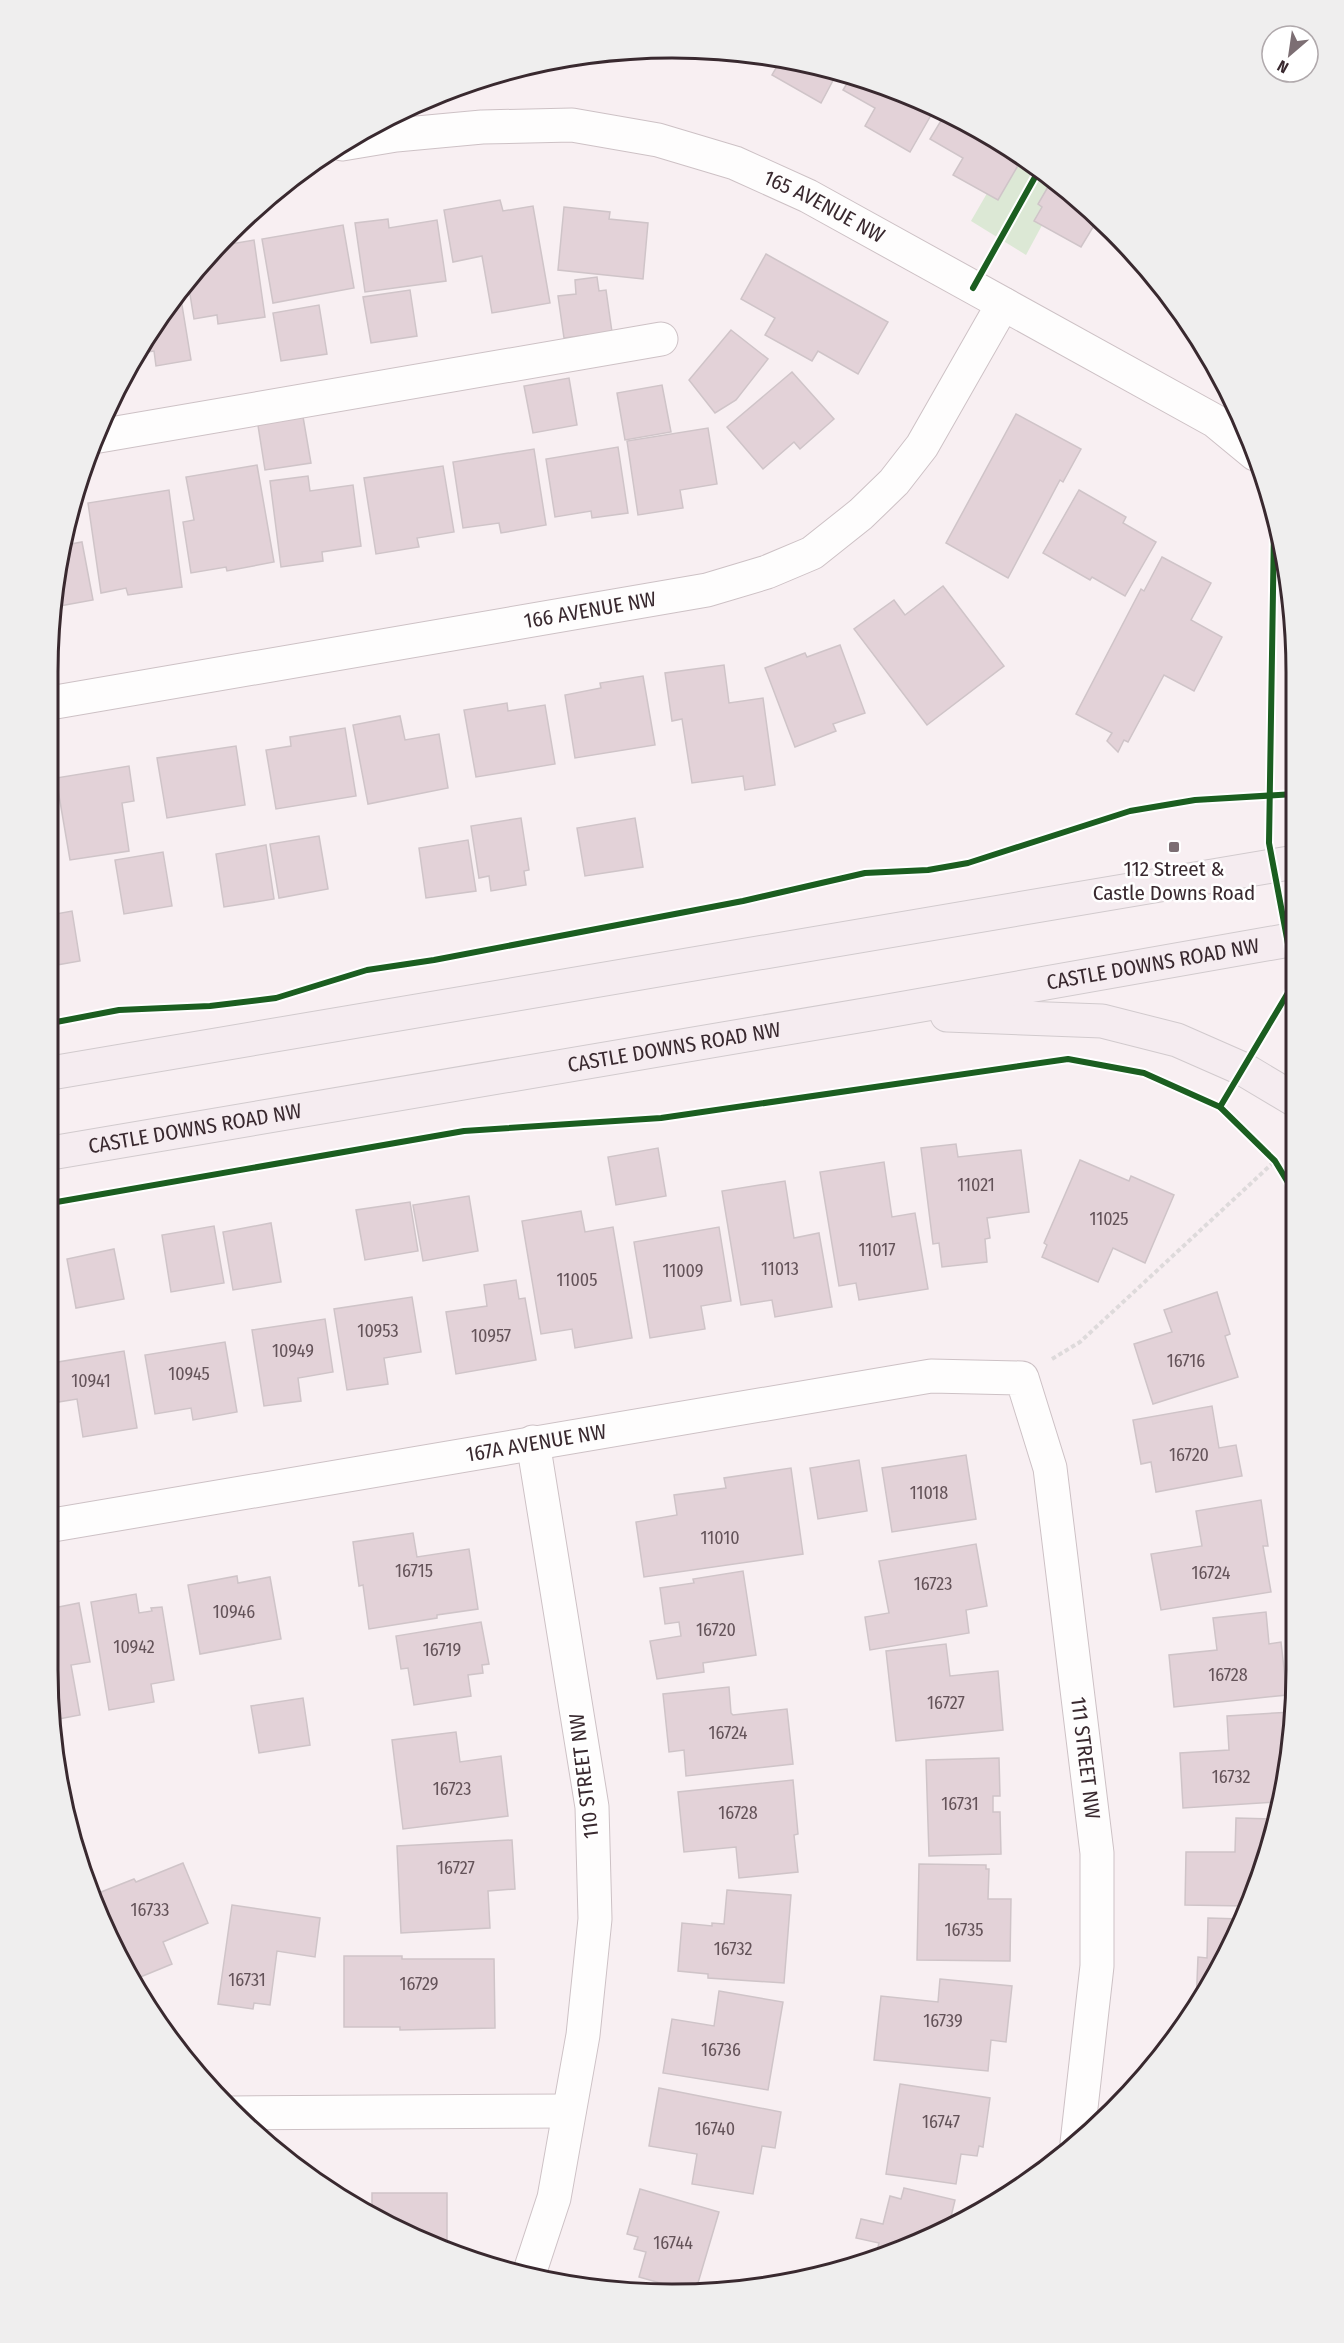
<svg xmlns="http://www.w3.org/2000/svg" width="1344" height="2343" font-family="'Fira Sans Condensed',sans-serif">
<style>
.green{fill:#dce8d5}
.building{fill:#e3d2d8;stroke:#cfc4c8;stroke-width:1.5}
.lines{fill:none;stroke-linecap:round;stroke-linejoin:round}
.minor-casing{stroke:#cdc1c5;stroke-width:35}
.major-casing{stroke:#d1cacd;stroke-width:35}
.path{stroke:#dedadb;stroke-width:4;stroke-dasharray:4.5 3;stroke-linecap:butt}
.minor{stroke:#fefdfd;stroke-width:33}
.major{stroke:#f5ecf0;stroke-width:33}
.cycleway-casing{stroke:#fff;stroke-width:10}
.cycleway{stroke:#1b5e20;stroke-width:6}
.poi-dot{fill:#7c6e73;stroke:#fff;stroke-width:2}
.labels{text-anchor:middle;stroke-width:5;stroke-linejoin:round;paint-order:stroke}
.number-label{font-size:18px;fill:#645359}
.street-label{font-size:21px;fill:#39292f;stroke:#fff}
.poi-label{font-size:21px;fill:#39292f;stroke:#fff}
.rim{fill:none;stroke:#39292f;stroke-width:3}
</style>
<rect width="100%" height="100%" fill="#f8eff2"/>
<!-- green -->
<polygon class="green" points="1012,150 1062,188 1026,255 971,221"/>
<!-- building -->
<g class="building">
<polygon points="774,58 793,60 837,73 821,103 772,75 780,61"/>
<polygon points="851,77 910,95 935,108 910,152 865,126 875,108 843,90"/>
<polygon points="945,114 1023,157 998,200 953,175 963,158 930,139"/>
<polygon points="1052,180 1113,231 1121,244 1093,227 1081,247 1034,221 1042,207 1038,204"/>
<polygon points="500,200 503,211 533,206 550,303 492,313 482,256 453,262 444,210"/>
<polygon points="564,207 610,212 609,219 648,223 643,279 558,270"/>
<polygon points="388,219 389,228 437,220 446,281 365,292 355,223"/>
<polygon points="343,225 354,288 273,303 262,239"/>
<polygon points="254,240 265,317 218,324 217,315 194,319 188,282 219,246"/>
<polygon points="766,254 888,322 858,374 818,351 812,361 765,335 775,318 741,299"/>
<polygon points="597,277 599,291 606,290 612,332 564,338 558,296 576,294 575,280"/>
<polygon points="410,290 417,336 371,343 363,297"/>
<polygon points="180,293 191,360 156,366 154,351 139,353 153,326"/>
<polygon points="319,305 327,354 281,361 273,313"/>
<polygon points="731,330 768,359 736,400 715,413 689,380"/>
<polygon points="792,372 834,419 800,449 794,442 763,469 727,427"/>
<polygon points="569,378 577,425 533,433 524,386"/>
<polygon points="662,385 671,432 625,440 617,393"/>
<polygon points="302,411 311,463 265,470 257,419"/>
<polygon points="1016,414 1081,449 1063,482 1060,480 1008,578 946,543"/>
<polygon points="708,428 717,484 680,490 683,508 638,515 627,441"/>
<polygon points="618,447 628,513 592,518 591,511 555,517 546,459"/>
<polygon points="534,449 546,525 501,533 499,523 463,528 453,462"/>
<polygon points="257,465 274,562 227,571 226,567 191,573 183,522 194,520 186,477"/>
<polygon points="443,466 454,532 417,538 419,547 376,554 364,478"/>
<polygon points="308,476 310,491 353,485 361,546 322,552 323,561 281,567 270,481"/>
<polygon points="169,490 182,587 128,595 126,588 101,593 88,503"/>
<polygon points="1079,490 1126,517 1123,523 1156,542 1125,596 1092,577 1090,580 1043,553"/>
<polygon points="82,542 93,600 54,607 66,545"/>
<polygon points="1162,557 1211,583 1191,620 1222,637 1194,691 1164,675 1128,742 1124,740 1118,752 1107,741 1112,733 1076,714 1141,589 1144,591"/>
<polygon points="943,586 1004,666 927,725 854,629 894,600 905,615"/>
<polygon points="1290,609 1295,631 1295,654 1285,610"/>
<polygon points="840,645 865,713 833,724 836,731 795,747 765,668 805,653 807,657"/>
<polygon points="724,665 729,703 763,698 775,785 745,790 743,776 692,783 682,719 672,721 665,673"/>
<polygon points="643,676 655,745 575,758 565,695 601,688 600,683"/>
<polygon points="507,703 508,711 545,705 555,764 476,777 464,710"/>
<polygon points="400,716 405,740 439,734 448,788 368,804 353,725"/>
<polygon points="345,728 356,796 276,809 266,750 291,746 290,737"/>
<polygon points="236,746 245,805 167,818 157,758"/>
<polygon points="129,766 134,801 122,803 129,851 70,860 56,778"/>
<polygon points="521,818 529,870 524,871 526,885 491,891 489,876 479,878 471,826"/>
<polygon points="635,818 643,867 585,876 577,828"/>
<polygon points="319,836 328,889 279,898 270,844"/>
<polygon points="468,840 476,891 426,898 419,848"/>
<polygon points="266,845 274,899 224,907 216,854"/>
<polygon points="163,852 172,906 124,914 115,860"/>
<polygon points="72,911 80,961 51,966 50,915"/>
<polygon points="956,1144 958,1157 1021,1150 1029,1212 987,1218 990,1238 985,1239 987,1262 942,1267 939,1243 933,1244 921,1148"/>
<polygon points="658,1148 666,1196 616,1205 608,1157"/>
<polygon points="1080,1160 1129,1181 1131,1176 1174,1195 1145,1263 1113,1248 1098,1282 1042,1257 1047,1245 1044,1243"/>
<polygon points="884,1162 892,1217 915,1213 928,1289 859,1300 856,1283 839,1286 820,1172"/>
<polygon points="785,1181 794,1238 819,1233 832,1307 775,1317 772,1300 741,1305 722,1191"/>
<polygon points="469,1196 478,1251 423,1261 413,1205"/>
<polygon points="410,1202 418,1251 365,1260 356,1210"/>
<polygon points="581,1211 585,1232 613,1227 632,1338 575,1348 572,1329 541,1334 522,1221"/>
<polygon points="271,1223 281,1282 233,1290 223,1232"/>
<polygon points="214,1226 224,1283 171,1292 162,1235"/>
<polygon points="719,1227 731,1301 701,1306 705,1329 650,1338 634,1242"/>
<polygon points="114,1249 124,1299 76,1308 67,1259"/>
<polygon points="516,1280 519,1299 525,1298 536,1360 456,1374 446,1312 487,1306 484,1285"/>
<polygon points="1217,1292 1230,1334 1225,1336 1238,1377 1153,1404 1134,1344 1172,1332 1164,1310"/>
<polygon points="412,1297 421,1352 384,1358 388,1384 347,1390 334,1309"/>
<polygon points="325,1319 333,1372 298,1378 301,1401 264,1406 252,1330"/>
<polygon points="225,1342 237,1412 193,1420 191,1408 155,1414 145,1355"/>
<polygon points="124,1351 137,1428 83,1437 77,1399 52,1403 52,1363"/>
<polygon points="1212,1406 1219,1448 1236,1445 1242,1476 1156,1492 1151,1462 1141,1464 1133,1420"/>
<polygon points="966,1455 976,1519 892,1532 882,1468"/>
<polygon points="859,1460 867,1511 818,1519 810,1468"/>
<polygon points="791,1468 803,1554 644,1577 636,1522 677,1515 674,1495 726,1488 724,1478"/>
<polygon points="1261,1500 1268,1546 1263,1546 1271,1592 1161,1610 1151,1554 1202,1546 1196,1511"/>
<polygon points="413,1533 417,1557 469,1549 478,1609 437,1615 437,1618 369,1629 363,1585 359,1586 353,1542"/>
<polygon points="976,1544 987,1606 966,1610 969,1633 870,1650 865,1617 889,1613 879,1561"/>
<polygon points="743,1571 756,1655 703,1663 704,1672 657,1679 650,1641 681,1636 679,1622 665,1624 660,1588 694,1583 693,1579"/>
<polygon points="237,1576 238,1583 270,1577 281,1639 200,1654 188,1585"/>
<polygon points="136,1594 139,1613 152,1611 151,1608 162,1607 174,1680 151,1684 154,1702 109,1710 91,1602"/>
<polygon points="79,1603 90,1662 71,1665 80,1715 53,1720 53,1608"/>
<polygon points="1266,1612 1269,1644 1281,1642 1287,1695 1174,1707 1169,1655 1217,1650 1213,1618"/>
<polygon points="481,1622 489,1664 482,1665 483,1673 468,1675 471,1696 414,1705 408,1668 401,1669 396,1636"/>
<polygon points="946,1644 950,1676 998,1671 1003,1730 896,1741 886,1651"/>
<polygon points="729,1687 731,1713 733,1715 787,1709 793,1764 686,1776 684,1750 669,1752 663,1694"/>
<polygon points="303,1698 310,1745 259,1753 251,1706"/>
<polygon points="1292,1712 1293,1721 1277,1802 1183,1808 1180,1753 1229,1750 1227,1716"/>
<polygon points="456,1732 460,1762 501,1756 508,1816 403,1829 392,1740"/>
<polygon points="999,1758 1000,1796 993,1796 993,1812 1000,1812 1001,1854 929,1856 926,1760"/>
<polygon points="793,1780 798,1834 794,1835 798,1872 739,1878 736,1847 684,1852 678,1792"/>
<polygon points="1236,1818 1273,1819 1263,1872 1246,1906 1185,1905 1186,1852 1235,1852"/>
<polygon points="512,1840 515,1889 488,1891 490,1928 401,1933 397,1846"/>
<polygon points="183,1863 208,1923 163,1942 172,1964 133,1980 113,1947 91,1896 134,1879 136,1882"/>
<polygon points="919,1864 986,1865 986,1869 989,1869 988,1899 1011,1899 1010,1961 917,1960"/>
<polygon points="727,1890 791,1895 784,1983 708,1978 708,1974 678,1971 682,1923 712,1926 712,1923 724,1924"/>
<polygon points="232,1905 320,1918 315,1957 277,1951 270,2005 254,2003 253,2009 218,2004"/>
<polygon points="1208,1918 1240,1919 1196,2005 1198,1957 1207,1958"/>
<polygon points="344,1956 402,1956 402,1959 494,1959 495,2028 400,2030 400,2027 344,2027"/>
<polygon points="940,1979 1012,1986 1006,2042 991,2040 988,2071 874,2060 881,1996 938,2002"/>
<polygon points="719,1991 783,2002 768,2090 663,2073 672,2019 714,2026"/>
<polygon points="900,2084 990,2098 983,2147 979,2146 977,2156 961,2154 956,2184 886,2174"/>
<polygon points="659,2088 781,2112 775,2148 762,2146 753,2194 692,2184 697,2154 649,2146"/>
<polygon points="904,2188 955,2200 949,2225 910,2248 875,2258 879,2243 856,2238 861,2219 883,2224 890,2196 901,2199"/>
<polygon points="640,2189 719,2212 695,2293 639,2277 646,2252 634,2249 638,2237 627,2234"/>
<polygon points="372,2193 447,2193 447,2250 396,2231 372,2217"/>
</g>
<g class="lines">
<!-- minor casing -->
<g class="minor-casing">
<g id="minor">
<path id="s1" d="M342 144 396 135 482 127 572 125 658 140 735 163 808 196 1215 421 1255 454"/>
<polyline points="99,436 661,339"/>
<path id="s2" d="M50 703 707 590 767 572 812 553 861 514 894 482 922 446 1003 304"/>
<path id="s3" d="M53 1525 931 1376 1022 1378 1050 1468 1097 1853V1966L1077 2143"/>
<polyline points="232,2113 569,2111"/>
<polyline points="528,2277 554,2198 583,2035 595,1919 592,1807 533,1442"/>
</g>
</g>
<!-- major casing -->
<g class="major-casing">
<g id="major">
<polyline points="947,1015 1102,1021 1177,1040 1243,1069 1295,1100"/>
<polyline points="51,1073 1295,862"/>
<path id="s4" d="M51 1153 882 1012 1295 939"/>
</g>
</g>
<!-- path -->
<polyline class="path" points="1052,1359 1080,1342 1275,1161"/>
<!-- minor -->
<use href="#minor" class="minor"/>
<!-- major -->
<use href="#major" class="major"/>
<!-- cycleway casing -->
<g class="cycleway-casing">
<g id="cycleway">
<polyline points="973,288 1039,170"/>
<polyline points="51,1023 119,1010 210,1006 276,998 367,970 434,960 743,901 865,873 928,870 968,863 1130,811 1195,800 1295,794"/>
<polyline points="1220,1107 1295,981 1269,843 1274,528"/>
<polyline points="51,1203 464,1131 661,1118 1068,1059 1144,1073 1220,1107 1275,1161 1295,1194"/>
</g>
</g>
<!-- cycleway -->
<use href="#cycleway" class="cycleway"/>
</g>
<!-- markers -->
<rect class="poi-dot" x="1168" y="841" width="12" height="12" rx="3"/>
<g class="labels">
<!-- number labels -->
<g class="number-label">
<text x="976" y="1191">11021</text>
<text x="1109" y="1225">11025</text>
<text x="877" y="1256">11017</text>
<text x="780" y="1275">11013</text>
<text x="683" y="1277">11009</text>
<text x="577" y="1286">11005</text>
<text x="378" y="1337">10953</text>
<text x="491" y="1342">10957</text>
<text x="293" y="1357">10949</text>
<text x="1186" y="1367">16716</text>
<text x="189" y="1380">10945</text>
<text x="91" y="1387">10941</text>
<text x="1189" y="1461">16720</text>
<text x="929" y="1499">11018</text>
<text x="720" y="1544">11010</text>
<text x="414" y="1577">16715</text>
<text x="1211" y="1579">16724</text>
<text x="933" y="1590">16723</text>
<text x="234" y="1618">10946</text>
<text x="716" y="1636">16720</text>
<text x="134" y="1653">10942</text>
<text x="442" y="1656">16719</text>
<text x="1228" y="1681">16728</text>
<text x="946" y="1709">16727</text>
<text x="728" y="1739">16724</text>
<text x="1231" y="1783">16732</text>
<text x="452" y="1795">16723</text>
<text x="960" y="1810">16731</text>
<text x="738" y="1819">16728</text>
<text x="456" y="1874">16727</text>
<text x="150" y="1916">16733</text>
<text x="964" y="1936">16735</text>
<text x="733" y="1955">16732</text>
<text x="247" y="1986">16731</text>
<text x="419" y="1990">16729</text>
<text x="943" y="2027">16739</text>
<text x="721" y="2056">16736</text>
<text x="941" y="2128">16747</text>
<text x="715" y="2135">16740</text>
<text x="673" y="2249">16744</text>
</g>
<!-- street labels -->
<g class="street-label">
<text dy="7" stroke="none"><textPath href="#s1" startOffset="498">165 AVENUE NW</textPath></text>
<text dy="7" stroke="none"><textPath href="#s2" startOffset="548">166 AVENUE NW</textPath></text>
<text dy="7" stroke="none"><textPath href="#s4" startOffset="1118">CASTLE DOWNS ROAD NW</textPath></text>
<text dy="7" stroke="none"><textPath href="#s4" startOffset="632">CASTLE DOWNS ROAD NW</textPath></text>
<text dy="7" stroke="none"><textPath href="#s4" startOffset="146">CASTLE DOWNS ROAD NW</textPath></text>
<text dy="7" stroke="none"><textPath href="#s3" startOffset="490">167A AVENUE NW</textPath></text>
<text dy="7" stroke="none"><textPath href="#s3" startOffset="1368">111 STREET NW</textPath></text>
<text transform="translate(584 1776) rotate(-97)" y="7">110 STREET NW</text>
</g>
<!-- poi labels -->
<g class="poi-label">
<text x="1174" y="876">112 Street &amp;<tspan x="1174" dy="24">Castle Downs Road</tspan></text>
</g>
</g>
<!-- crop -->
<path d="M0 0H1344V2343H0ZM672 58H672A614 614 0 0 1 1286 672V1670A614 614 0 0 1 672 2284H672A614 614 0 0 1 58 1670V672A614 614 0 0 1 672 58Z" fill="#efeeee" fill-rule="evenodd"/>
<path class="rim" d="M672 58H672A614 614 0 0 1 1286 672V1670A614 614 0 0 1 672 2284H672A614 614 0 0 1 58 1670V672A614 614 0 0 1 672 58Z"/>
<!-- north arrow -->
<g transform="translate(1290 54) rotate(209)"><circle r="28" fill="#ffffff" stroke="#b0a9ac" stroke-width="1.5"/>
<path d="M0-4.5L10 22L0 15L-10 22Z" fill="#7c6e73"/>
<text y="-9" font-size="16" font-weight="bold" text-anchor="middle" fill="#39292f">N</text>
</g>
</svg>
